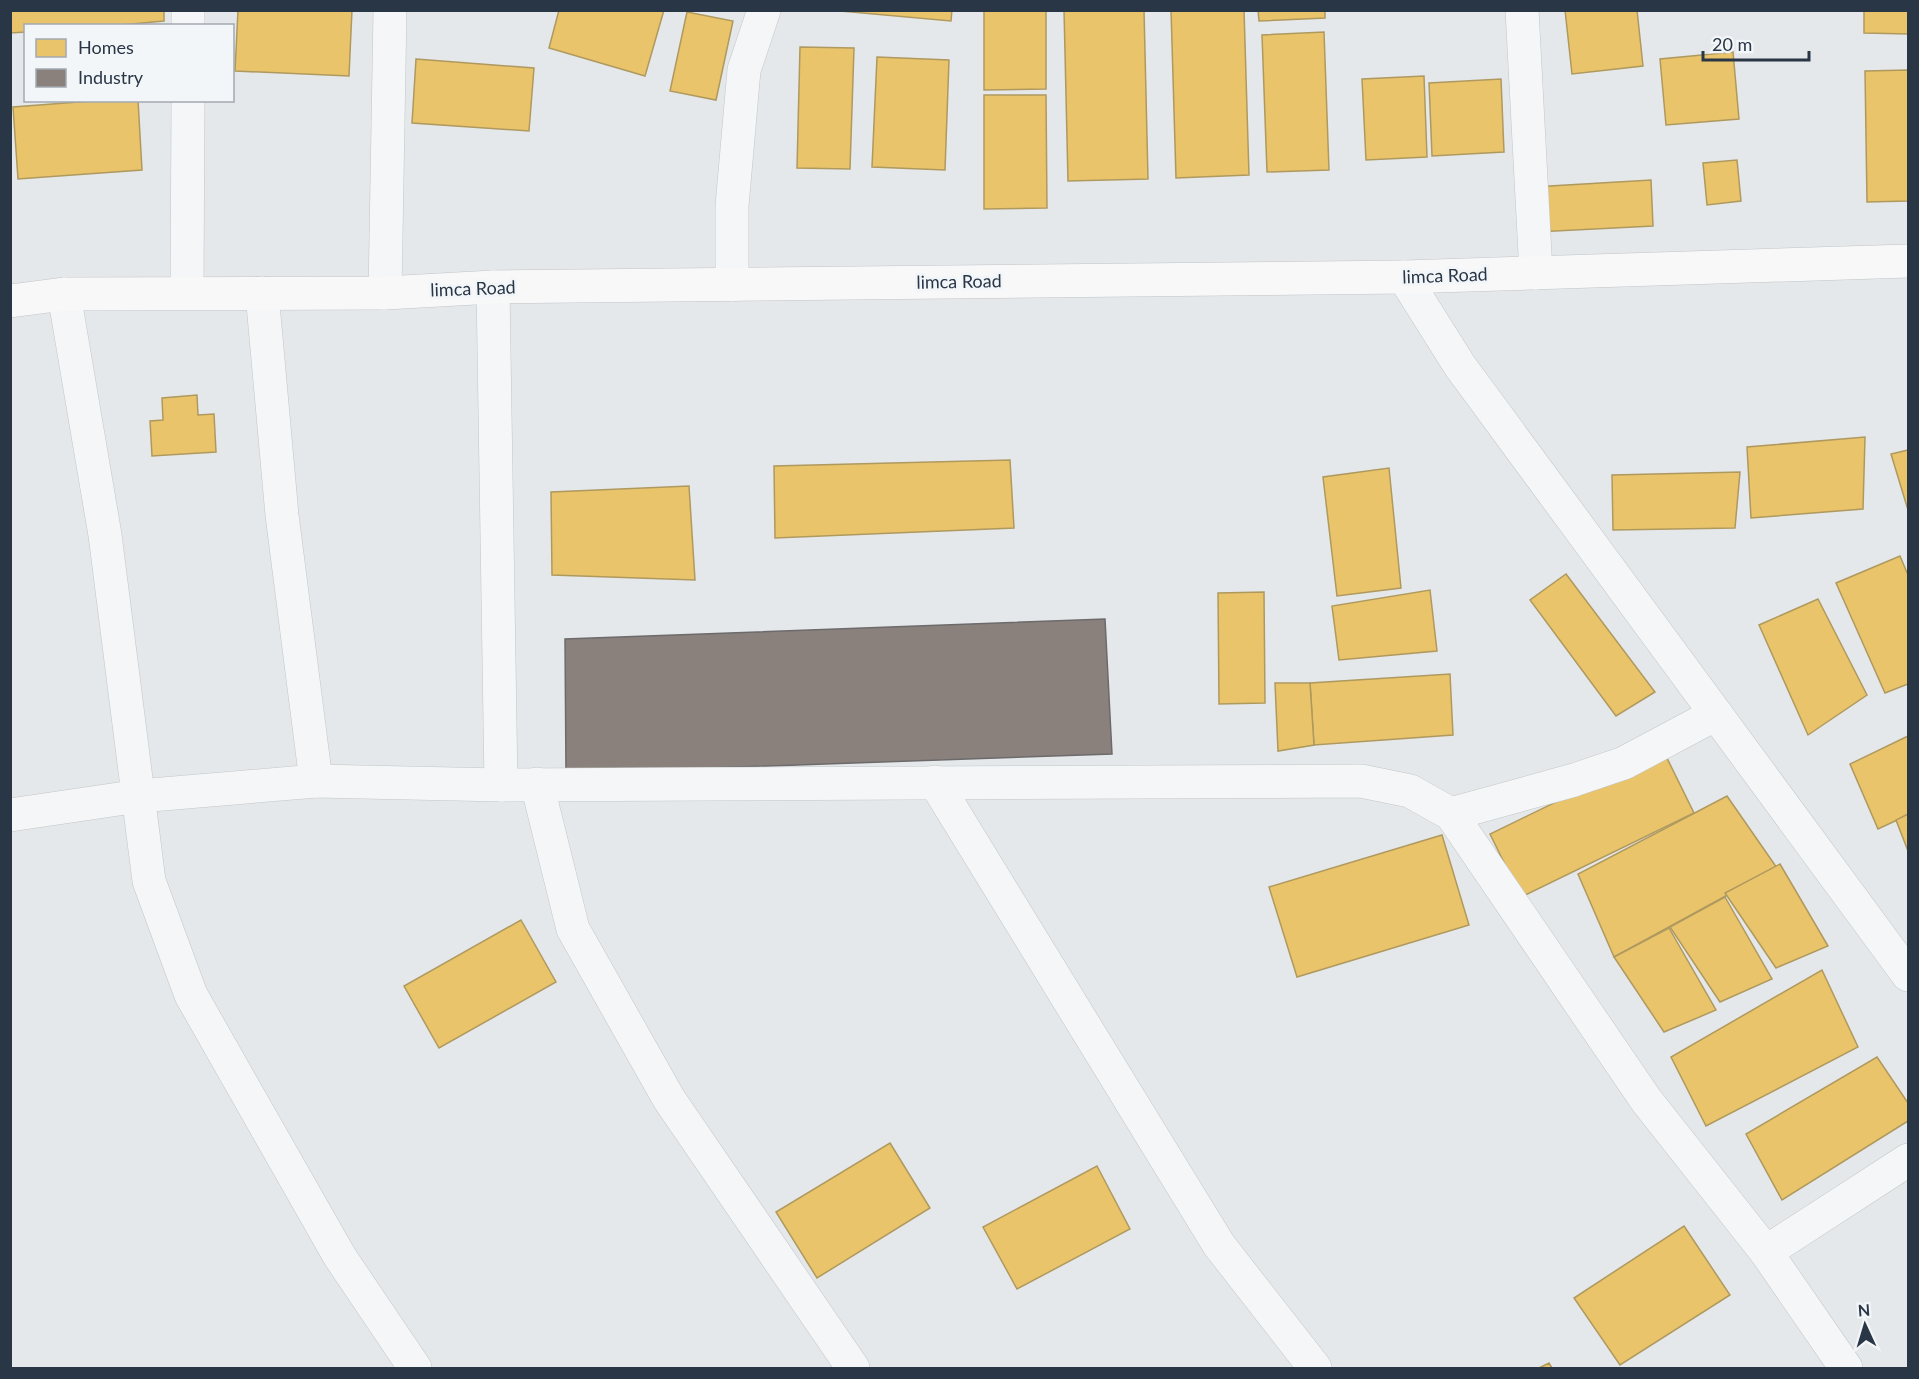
<svg xmlns="http://www.w3.org/2000/svg" width="1919" height="1379" font-family="Lato,sans-serif">
<style>
.homes{fill:#e9c46a;stroke:#af995f;stroke-width:1.5}
.industry{fill:#8a817c;stroke:#6d6a6c;stroke-width:1.5}
.lines{fill:none;stroke-linecap:round;stroke-linejoin:round}
.minor-casing{stroke:#c3c6c8;stroke-width:34}
.major-casing{stroke:#c1c5c8;stroke-width:34}
.minor{stroke:#f4f6f7;stroke-width:33}
.major{stroke:#f8f8f8;stroke-width:33}
.labels{text-anchor:middle;stroke-width:6;stroke-linejoin:round;paint-order:stroke}
.street-label{font-size:18px;fill:#293646;stroke:#f3f6f9}
</style>
<rect width="100%" height="100%" fill="#e5e8ea"/>
<!-- homes -->
<g class="homes">
<polygon points="10,10 164,10 164,21 110,26 26,26 26,32 10,33"/>
<polygon points="238,10 352,10 349,76 235,71"/>
<polygon points="559,10 664,10 645,76 549,48"/>
<polygon points="829,10 952,10 951,21"/>
<polygon points="984,10 1046,10 1046,89 984,90"/>
<polygon points="1064,10 1144,10 1148,179 1068,181"/>
<polygon points="1171,10 1244,10 1249,175 1176,178"/>
<polygon points="1258,10 1325,10 1325,18 1259,21"/>
<polygon points="1565,10 1637,10 1643,66 1572,74"/>
<polygon points="1864,10 1908,10 1908,34 1864,33"/>
<polygon points="687,12 733,21 716,100 670,91"/>
<polygon points="1324,32 1329,170 1267,172 1262,35"/>
<polygon points="800,47 854,48 850,169 797,168"/>
<polygon points="1733,52 1739,119 1666,125 1660,59"/>
<polygon points="877,57 949,60 945,170 872,167"/>
<polygon points="416,59 534,68 529,131 412,123"/>
<polygon points="1908,70 1908,201 1867,202 1865,71"/>
<polygon points="1424,76 1427,157 1366,160 1362,79"/>
<polygon points="1501,79 1504,152 1432,156 1429,83"/>
<polygon points="984,95 1046,95 1047,208 984,209"/>
<polygon points="105,100 138,100 142,170 18,179 13,107"/>
<polygon points="1737,160 1741,201 1707,205 1703,163"/>
<polygon points="1651,180 1653,226 1536,232 1533,187"/>
<polygon points="197,395 198,415 214,414 216,452 152,456 150,421 163,420 162,398"/>
<polygon points="1865,437 1863,509 1751,518 1747,447"/>
<polygon points="1908,450 1908,510 1891,454"/>
<polygon points="1010,460 1014,528 775,538 774,466"/>
<polygon points="1389,468 1401,588 1337,596 1323,477"/>
<polygon points="1740,472 1735,528 1613,530 1612,475"/>
<polygon points="689,486 695,580 552,575 551,492"/>
<polygon points="1900,556 1908,575 1908,684 1885,693 1836,583"/>
<polygon points="1566,574 1655,692 1616,716 1530,600"/>
<polygon points="1430,590 1437,651 1339,660 1332,606"/>
<polygon points="1264,592 1265,703 1219,704 1218,593"/>
<polygon points="1818,599 1867,695 1808,735 1759,625"/>
<polygon points="1450,674 1453,735 1314,745 1310,683"/>
<polygon points="1275,683 1310,683 1314,745 1278,751"/>
<polygon points="1908,736 1908,815 1878,829 1850,764"/>
<polygon points="1663,750 1694,813 1521,897 1490,834"/>
<polygon points="1727,796 1777,868 1614,957 1578,874"/>
<polygon points="1908,814 1908,851 1896,820"/>
<polygon points="1442,835 1469,925 1297,977 1269,887"/>
<polygon points="1780,864 1828,946 1776,968 1725,893"/>
<polygon points="1725,897 1772,979 1720,1002 1670,927"/>
<polygon points="521,920 556,982 439,1048 404,986"/>
<polygon points="1669,928 1716,1010 1664,1032 1614,957"/>
<polygon points="1822,970 1858,1047 1706,1126 1671,1057"/>
<polygon points="1877,1057 1908,1103 1908,1121 1782,1200 1746,1134"/>
<polygon points="890,1143 930,1208 817,1278 776,1212"/>
<polygon points="1097,1166 1130,1229 1017,1289 983,1227"/>
<polygon points="1684,1226 1730,1295 1620,1365 1574,1298"/>
<polygon points="1549,1363 1552,1368 1539,1368"/>
</g>
<!-- industry -->
<polygon class="industry" points="1105,619 1112,754 566,773 565,639"/>
<g class="lines">
<!-- minor casing -->
<g class="minor-casing">
<g id="minor">
<polyline points="1522,10 1536,273"/>
<polyline points="188,26 188,10"/>
<polyline points="1404,277 1460,366 1908,975"/>
<polyline points="732,285 732,206 744,70 764,10"/>
<polyline points="493,287 501,785"/>
<polyline points="187,293 188,100"/>
<polyline points="262,293 282,515 316,781"/>
<polyline points="385,293 390,10"/>
<polyline points="64,294 105,535 149,881 191,995 340,1257 415,1368"/>
<polyline points="935,782 1219,1245 1315,1368"/>
<polyline points="537,784 573,929 669,1099 853,1368"/>
<polyline points="1451,814 1574,780 1624,763 1716,714"/>
<polyline points="10,815 139,796 316,781 501,785 1361,781 1410,791 1451,814 1646,1100 1766,1252 1846,1368"/>
<polyline points="1766,1252 1908,1160"/>
</g>
</g>
<!-- major casing -->
<g class="major-casing">
<polyline id="major" points="10,301 64,294 385,293 493,287 1404,277 1908,261"/>
</g>
<!-- minor -->
<use href="#minor" class="minor"/>
<!-- major -->
<use href="#major" class="major"/>
</g>
<g class="labels">
<!-- street labels -->
<g class="street-label">
<text transform="translate(1445 276) rotate(-2)" y="6">limca Road</text>
<text transform="translate(959 282) rotate(-1)" y="6">limca Road</text>
<text transform="translate(473 289) rotate(-2)" y="6">limca Road</text>
</g>
</g>
<!-- border -->
<rect width="1919" height="1379" fill="none" stroke="#293646" stroke-width="24"/>
<!-- legend -->
<rect x="24" y="24" width="210" height="78" fill="#f3f6f9" stroke="#a2a9b1" stroke-width="1.5"/>
<rect x="36" y="39" width="30" height="18" fill="#e9c46a" stroke="#a2a9b1" stroke-width="1.5"/>
<text x="78" y="54" font-size="18" fill="#293646">Homes</text>
<rect x="36" y="69" width="30" height="18" fill="#8a817c" stroke="#a2a9b1" stroke-width="1.5"/>
<text x="78" y="84" font-size="18" fill="#293646">Industry</text>
<!-- north arrow -->
<g transform="translate(1865 1325) rotate(356)" stroke="#f3f6f9" stroke-width="4.5" paint-order="stroke">
<path d="M0-4.5L10 22L0 15L-10 22Z" fill="#293646"/>
<text y="-9" font-size="16" font-weight="bold" text-anchor="middle" fill="#293646">N</text>
</g>
<!-- scale -->
<path d="M1703 51v9h106v-9" fill="none" stroke="#293646" stroke-width="3"/>
<text x="1712" y="51" font-size="18" fill="#293646" stroke="#f3f6f9" stroke-width="4.5" paint-order="stroke">20 m</text>
</svg>
